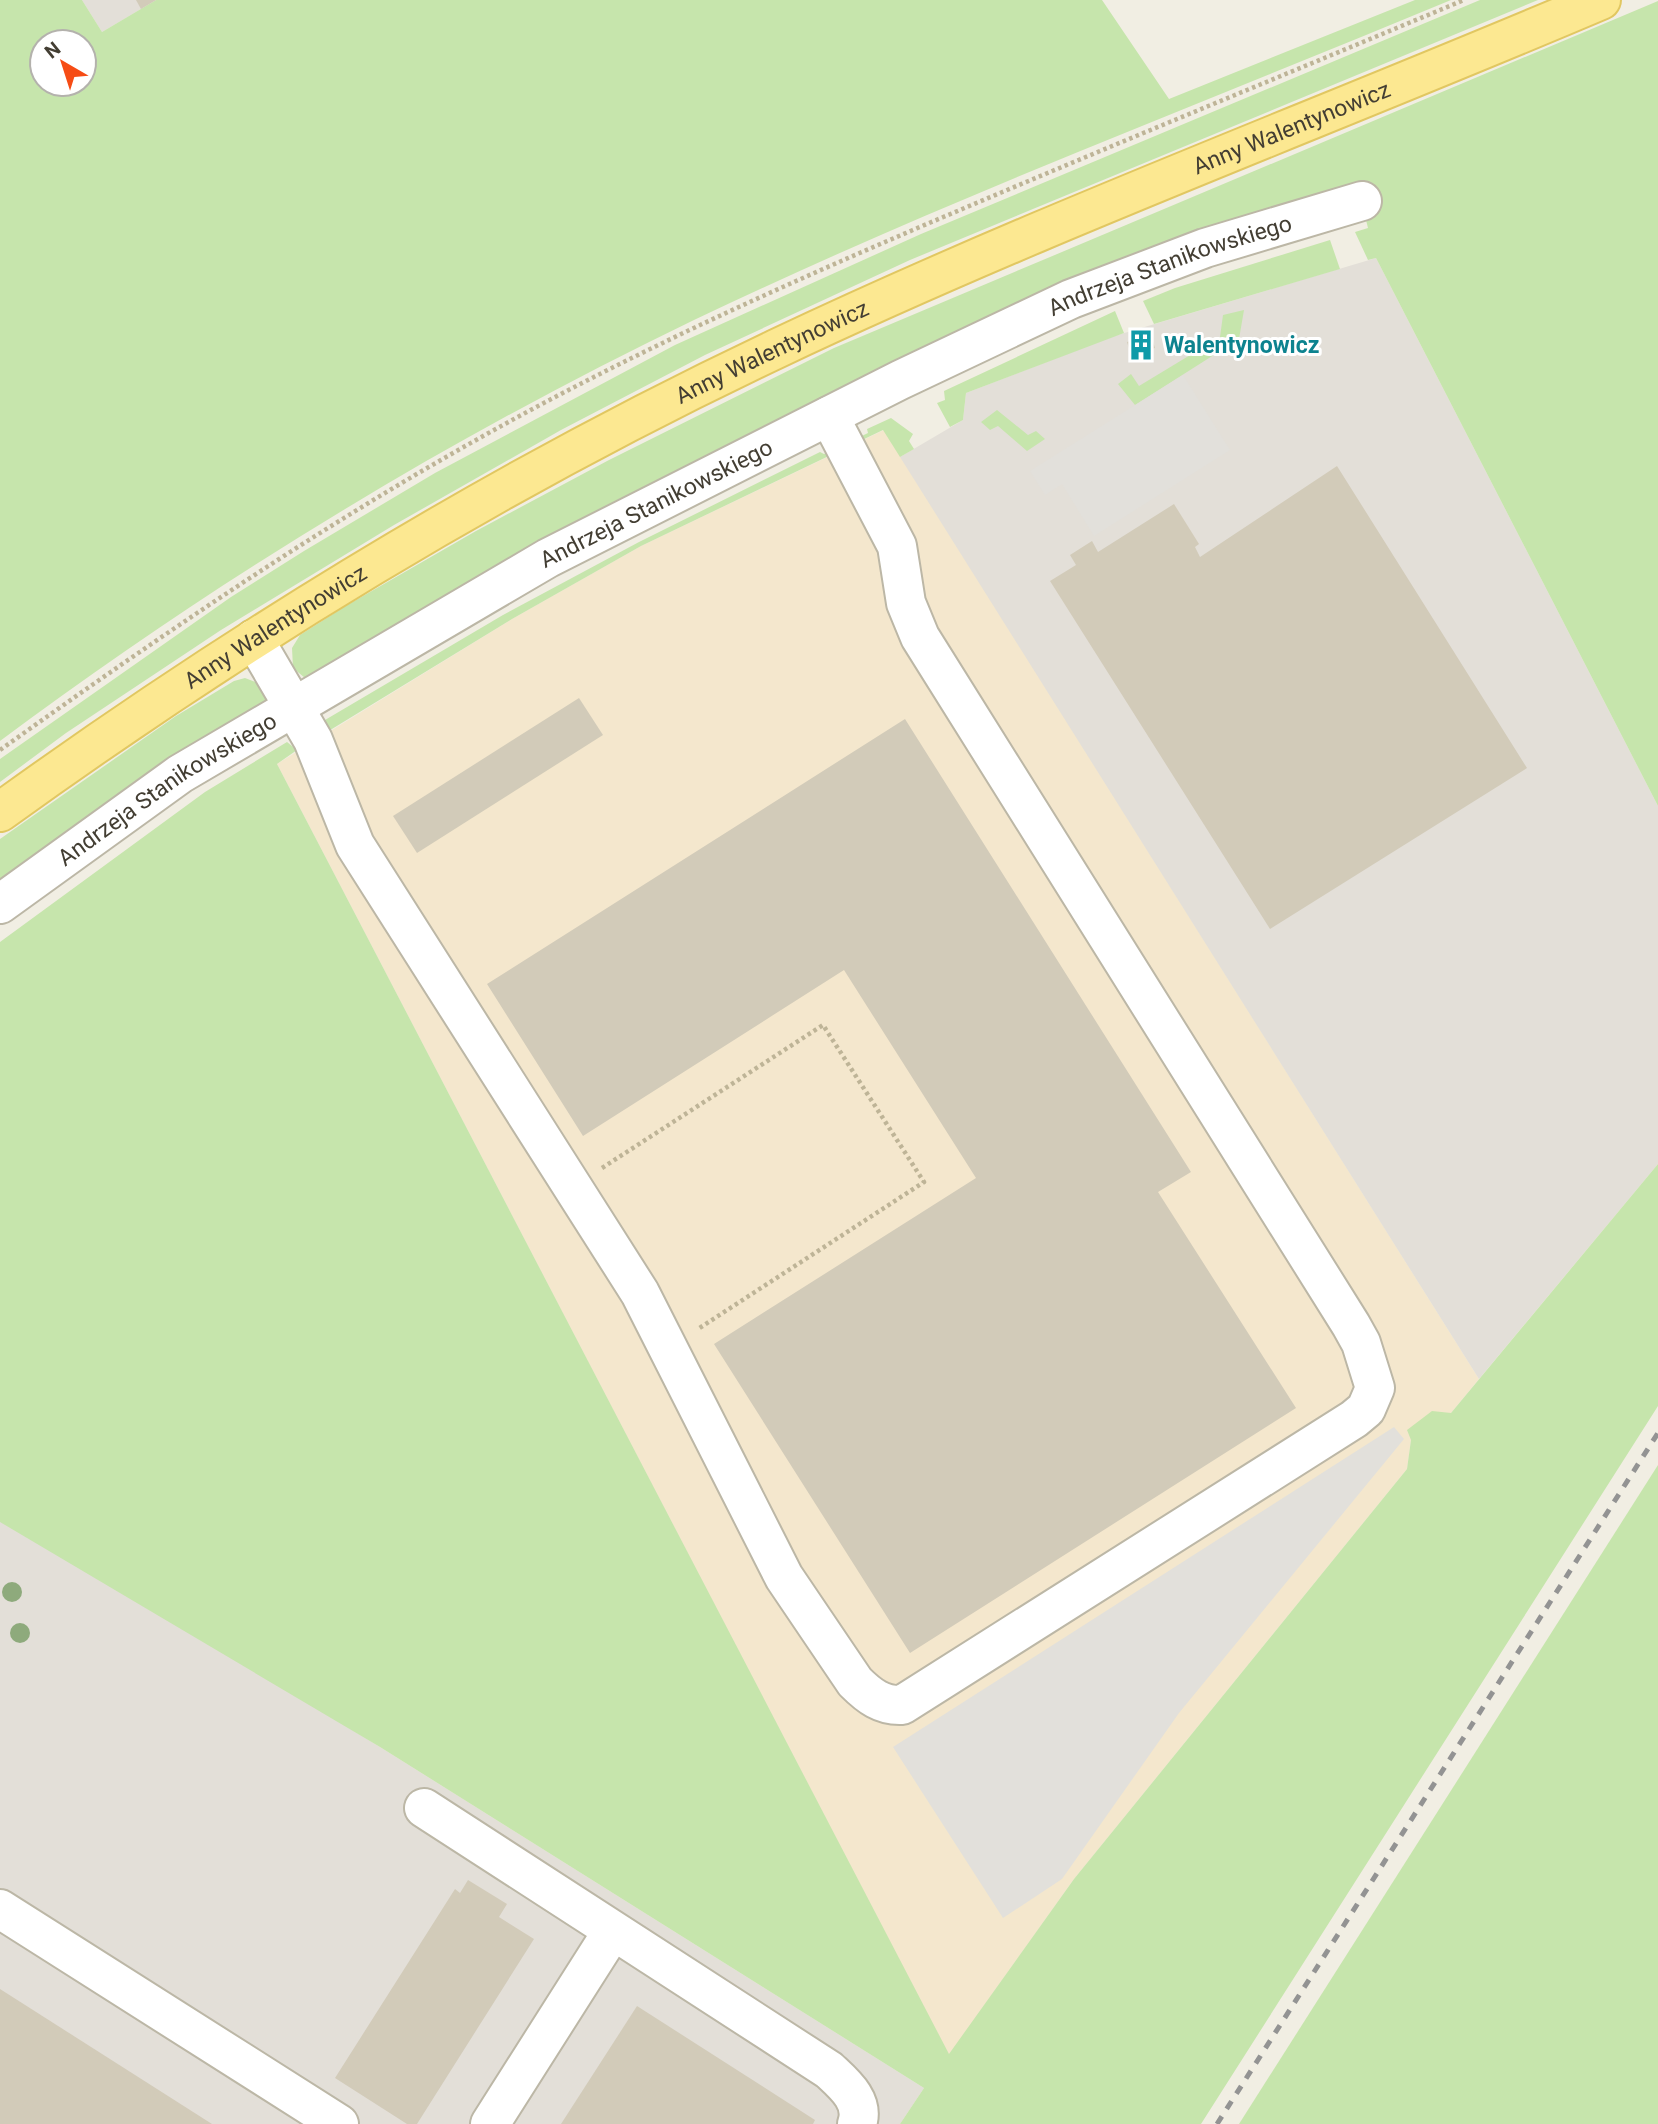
<svg xmlns="http://www.w3.org/2000/svg" width="1658" height="2124" font-family="Roboto,sans-serif">
<style>
.commercial{fill:#f4e7cd}
.industrial{fill:#e3dfd8}
.green{fill:#c6e5ac;fill-rule:evenodd}
.parking{fill:#e2e0db}
.building{fill:#d2cbb9}
.lines{fill:none;stroke-linecap:round;stroke-linejoin:round}
.minor-casing{stroke:#bcb7a6;stroke-width:42}
.major-casing{stroke:#e1c761;stroke-width:42}
.path{stroke:#beb497;stroke-width:4.5;stroke-dasharray:3.5 3.5;stroke-linecap:butt}
.minor{stroke:#fff;stroke-width:38}
.major{stroke:#fce891;stroke-width:38}
.rail{stroke:#939393;stroke-width:5;stroke-dasharray:9 9;stroke-linecap:butt}
.tree{fill:#8eaa7c}
.labels{text-anchor:middle;stroke-width:6;stroke-linejoin:round;paint-order:stroke}
.street-label{font-size:23px;fill:#433e33;stroke:#fff}
.culture-label{font-size:23px;font-weight:bold;fill:#0d838f;stroke:#fff;text-anchor:start}
</style>
<rect width="100%" height="100%" fill="#f1eee3"/>
<!-- commercial -->
<polygon class="commercial" points="884,430 1479,1379 1451,1413 1411,1440 1407,1469 1074,1879 949,2055 277,764 512,619 641,546"/>
<!-- industrial -->
<g class="industrial">
<polygon points="82,0 156,0 102,32"/>
<polygon points="1376,258 1658,806 1658,1164 1479,1379 900,457 963,420 966,393 1111,337"/>
<polygon points="0,1515 380,1747 924,2088 900,2124 0,2124"/>
</g>
<!-- green -->
<g class="green">
<path d="M0 0H82L102 32 156 0H1102L1169 99 1415 0H1451C1198 105 941 202 694 320 451 437 216 580 0 741ZM42 42H84V84H42Z"/>
<polygon points="1480,0 1538,0 910,260 705,355 561,430 394,525 221,630 66,733 0,782 0,759 231,597 304,551 435,473 675,345 921,234"/>
<polygon points="1658,1 1658,806 1376,258 1368,260 1355,232 1368,228 1357,184 528,549 305,678 293,668 292,648 300,635 344,607 476,531 609,460 834,348"/>
<polygon points="1330,240 1340,269 1154,324 1143,301 1175,288"/>
<polygon points="1244,310 1239,339 1135,405 1118,384 1131,374 1139,386 1220,337 1223,315"/>
<polygon points="1115,311 1124,333 966,393 963,420 950,427 937,403 945,400 944,391"/>
<polygon points="997,410 1028,435 1036,431 1045,439 1027,451 998,426 990,430 981,422"/>
<polygon points="891,418 913,434 909,441 914,449 900,457 883,430 641,546 512,619 327,732 325,720 503,615 639,542 820,452 824,454 868,433 867,429"/>
<polygon points="245,678 261,684 269,699 0,886 0,839 176,716 234,681"/>
<polygon points="287,742 297,750 277,764 949,2054 1074,1879 1407,1469 1411,1440 1407,1430 1432,1411 1451,1413 1658,1164 1658,1406 1201,2124 900,2124 924,2088 380,1747 0,1522 0,942 205,792"/>
<polygon points="1658,1465 1658,2124 1239,2124"/>
</g>
<!-- parking -->
<g class="parking">
<polygon points="1183,375 1230,450 1094,536 1062,484 1045,495 1030,471"/>
<polygon points="1394,1427 1404,1439 1179,1713 1062,1879 1003,1918 893,1747"/>
</g>
<!-- building -->
<g class="building">
<polygon points="136,0 156,0 141,9"/>
<polygon points="1151,335 1155,348 1131,355 1127,342"/>
<polygon points="1337,466 1527,768 1270,929 1050,581 1076,565 1070,555 1092,541 1098,552 1174,504 1199,544 1195,547 1200,557"/>
<polygon points="579,698 603,735 417,853 393,816"/>
<polygon points="905,719 1191,1172 1158,1192 1296,1408 910,1653 714,1344 976,1178 844,970 583,1136 487,984"/>
<polygon points="468,1880 507,1904 499,1917 534,1939 417,2124 407,2124 335,2078 455,1889 460,1893"/>
<polygon points="0,1989 212,2124 0,2124"/>
<polygon points="637,2006 815,2120 813,2124 561,2124"/>
</g>
<g class="lines">
<!-- minor casing -->
<g class="minor-casing">
<g id="minor">
<path d="M254 639 313 740 355 845 640 1293 784 1577 855 1682C869 1696 882 1706 902 1705L1354 1419 1366 1409 1375 1388 1361 1343 1351 1325 920 637 906 603 897 546 829 416"/>
<path id="s1" d="M0 904 180 774 548 558 900 380 1071 299 1205 248 1362 201"/>
<path d="M424 1808 829 2070C844 2084 865 2101 857 2124"/>
<polyline points="0,1909 339,2124"/>
<polyline points="490,2124 612,1932"/>
</g>
</g>
<!-- major casing -->
<g class="major-casing">
<g id="major">
<path id="s2" d="M0 812C244 636 503 478 776 349 1046 221 1326 117 1601 0"/>
</g>
</g>
<!-- path -->
<g class="path">
<path d="M0 750C160 636 322 525 494 430 649 344 811 273 974 204 1137 135 1301 68 1464 0"/>
<polyline points="602,1168 823,1025 924,1182 698,1329"/>
</g>
<!-- minor -->
<use href="#minor" class="minor"/>
<!-- major -->
<use href="#major" class="major"/>
<!-- rail -->
<polyline class="rail" points="1217,2124 1658,1433"/>
</g>
<!-- trees -->
<g class="tree">
<circle cx="12" cy="1592" r="10"/>
<circle cx="20" cy="1633" r="10"/>
</g>
<!-- icons -->
<defs>
<g id="building-bare" transform="scale(2.415)"><path d="M-4-6H4V6H1V3H-1V6H-4ZM-2.5-4.3h1.7v1.8h-1.7ZM.8-4.3h1.7v1.8H.8ZM-2.5-1h1.7V.8h-1.7ZM.8-1h1.7V.8H.8Z" fill="#0f9aa8" stroke="#fff" stroke-width="2.5" paint-order="stroke"/></g>
</defs>
<g fill-rule="evenodd">
<use href="#building-bare" x="1141" y="345"/>
</g>
<g class="labels">
<!-- street labels -->
<g class="street-label">
<text dy="8" stroke="none"><textPath href="#s2" startOffset="1466">Anny Walentynowicz</textPath></text>
<text dy="8" stroke="none"><textPath href="#s1" startOffset="1337">Andrzeja Stanikowskiego</textPath></text>
<text dy="8" stroke="none"><textPath href="#s2" startOffset="900">Anny Walentynowicz</textPath></text>
<text dy="8" stroke="none"><textPath href="#s1" startOffset="770">Andrzeja Stanikowskiego</textPath></text>
<text dy="8" stroke="none"><textPath href="#s2" startOffset="332">Anny Walentynowicz</textPath></text>
<text dy="8" stroke="none"><textPath href="#s1" startOffset="203">Andrzeja Stanikowskiego</textPath></text>
</g>
<!-- culture labels -->
<g class="culture-label">
<text x="1164" y="353">Walentynowicz</text>
</g>
</g>
<!-- north arrow -->
<g transform="translate(63 63) rotate(321)"><circle r="33" fill="#ffffff" stroke="#b4b2ad" stroke-width="2"/>
<path d="M0-5L12 26L0 18L-12 26Z" fill="#f64c15"/>
<text y="-10" font-size="19" font-weight="bold" text-anchor="middle" fill="#433e33">N</text>
</g>
</svg>
